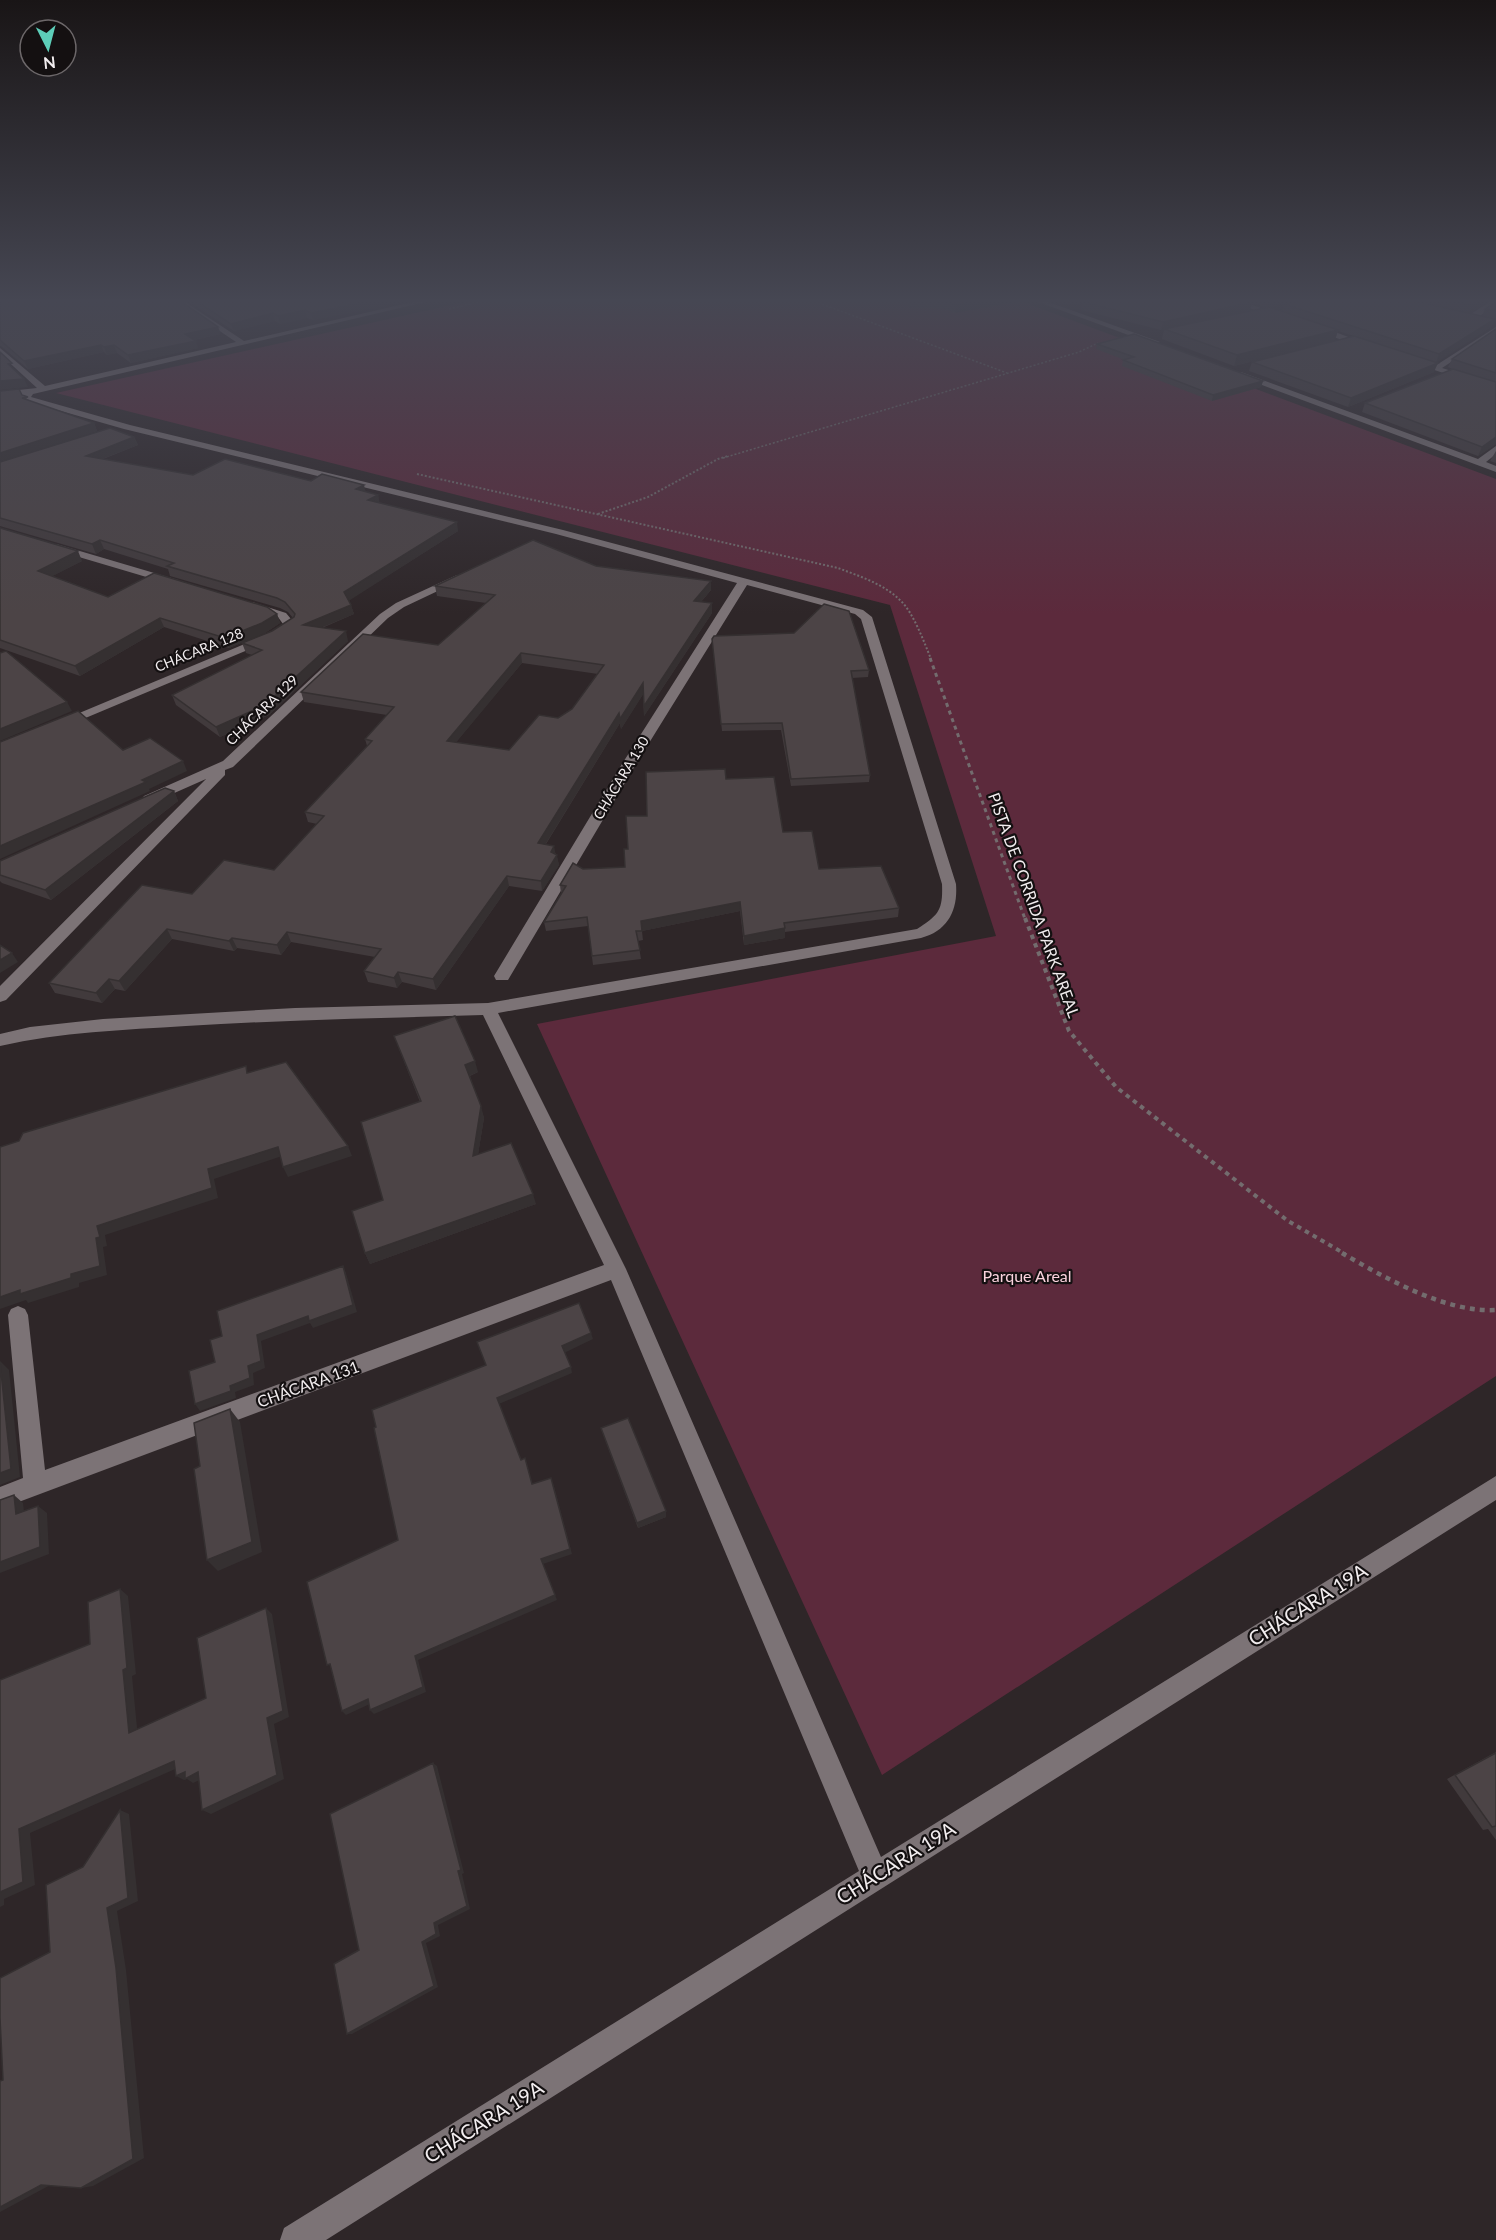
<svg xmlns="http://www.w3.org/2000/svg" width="1496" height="2240" font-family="Lato,sans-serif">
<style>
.green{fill:#5c2a3c}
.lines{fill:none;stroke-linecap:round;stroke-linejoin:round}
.path-far4{stroke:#736c6e;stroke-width:1.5;stroke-dasharray:2 2;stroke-linecap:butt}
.path-far3{stroke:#736c6e;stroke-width:2;stroke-dasharray:2 2;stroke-linecap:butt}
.path-far2{stroke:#736c6e;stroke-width:3;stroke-dasharray:4 4;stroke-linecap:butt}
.path-far1{stroke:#736c6e;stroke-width:4;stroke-dasharray:4.5 4.5;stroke-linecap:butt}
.path{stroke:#736c6e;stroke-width:4.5;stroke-dasharray:5 5;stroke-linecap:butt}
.minor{fill:#7c7376;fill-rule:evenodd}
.wall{fill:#413a3c;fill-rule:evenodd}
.shaded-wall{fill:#353031}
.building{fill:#4c4446;stroke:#353031;stroke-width:1.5;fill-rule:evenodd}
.labels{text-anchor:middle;stroke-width:4.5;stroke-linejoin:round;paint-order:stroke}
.far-street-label{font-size:14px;fill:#f2edef;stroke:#141011}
.street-label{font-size:16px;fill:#f2edef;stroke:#141011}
.park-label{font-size:16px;fill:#fad2dd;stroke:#141011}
.near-street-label{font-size:20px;fill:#f2edef;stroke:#141011}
</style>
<rect width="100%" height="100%" fill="#2e2628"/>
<!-- green -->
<polygon class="green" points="474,300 1018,300 1496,479 1496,1376 882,1775 537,1024 996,936 890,605 56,393"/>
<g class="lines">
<!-- path-far4 -->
<g class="path-far4">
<polyline points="811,300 1007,373"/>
<polyline points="449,309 486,300"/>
<polyline points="723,458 1079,352 1098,343"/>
</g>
<!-- path-far3 -->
<g class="path-far3">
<path d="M417 474 838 568C859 576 884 584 901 601 914 614 924 642 931 659"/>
<polyline points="598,514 648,497 718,459 728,456"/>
</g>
<!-- path-far2 -->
<polyline class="path-far2" points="930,658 1025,919"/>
<!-- path-far1 -->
<polyline class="path-far1" points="1025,918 1069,1031 1116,1087 1288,1221 1345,1254"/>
<!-- path -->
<path class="path" d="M1342 1253C1385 1278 1446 1313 1496 1310"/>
<!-- minor -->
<g class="minor">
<path d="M174 300H182L244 341 421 300H434L33 394 31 397 130 425 563 530 863 610 872 617 956 884C958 910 948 931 921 938L498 1013 626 1269 881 1857 1496 1476V1500L326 2240H280L284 2228 859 1871 611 1280 0 1509V1487L23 1478 8 1315 11 1309 18 1306 25 1309 28 1315 45 1470 604 1265 483 1015C384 1018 285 1020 186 1026 124 1030 61 1032 0 1046V1034L30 1027 103 1019 295 1008 488 1003 917 929C939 915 943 910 942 884L861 619 855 614 747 585 636 764 508 980H496L494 976 622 764 737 583 556 534 124 429 26 401 24 395 0 398V392L37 388 0 354V348L45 386 236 342Z"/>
<polygon points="1033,300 1043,300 1160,342 1153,344"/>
<polygon points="1229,300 1239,300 1285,317 1278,319"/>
<polygon points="1493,300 1496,300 1496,305 1472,321 1466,321 1466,317"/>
<polygon points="1310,325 1316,325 1370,345 1363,347 1310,329"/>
<polygon points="1496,327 1496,332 1442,368 1496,385 1496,391 1408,361 1412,359 1435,366"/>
<polygon points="1241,372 1478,459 1496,446 1496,454 1486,462 1496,466 1496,472 1238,376 1238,372"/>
<polygon points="56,544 178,580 179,582 174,585 170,584 52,549 51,547"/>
<polygon points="457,575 462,578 461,580 404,607 388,618 233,767 225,770 225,775 6,1000 0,1002 0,986 206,779 154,802 144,802 142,799 144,796 223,761 380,614 396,603"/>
<polygon points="252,602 286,613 296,625 274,639 64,727 54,727 53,724 266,635 283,624 278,617 248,607 246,605"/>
</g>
</g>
<!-- wall -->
<g class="wall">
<polygon points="0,300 221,334 194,340 198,348 131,363 117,353 107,355 104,352 28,369 1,346 0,346"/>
<polygon points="186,300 413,300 313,320 307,318 280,324 275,321 234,331"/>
<polygon points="909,300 1024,300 955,313 945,309 908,307"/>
<path d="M1045 300H1492L1469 313 1482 316 1485 309 1496 302V320H1495L1491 327 1436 362 1434 372 1348 407 1249 371 1252 362 1354 336 1338 331 1335 340 1234 366 1162 339 1164 330H1161L1081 310 1082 303 1070 305ZM1252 303 1267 307 1288 303 1284 304 1282 311 1250 310Z"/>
<polygon points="1496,329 1496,444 1478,456 1362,412 1365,403 1453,369 1448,367 1452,359"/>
<polygon points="1097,344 1263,381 1261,387 1212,401 1122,366 1123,360 1125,360 1096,349"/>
<polygon points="0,391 22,395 30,401 94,423 97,431 20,456 134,437 138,445 103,459 193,475 311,481 378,495 379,503 458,531 349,600 354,614 322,628 348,641 269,715 220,737 176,705 172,695 252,655 246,653 242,643 272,631 293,618 288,612 280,608 170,576 168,569 104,549 96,554 0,526"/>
<polygon points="1496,451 1496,463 1490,461"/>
<polygon points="0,528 82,561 52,576 108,597 277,614 280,623 265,633 229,648 164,627 80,676 0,648"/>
<path d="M596 566 711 590 701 602 712 603V613L644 716 643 694 621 729 620 723 546 844 556 854 559 865 542 891 509 886 436 990 402 982 397 988 368 982 364 971 375 957 291 942 281 955 237 948 234 951 172 939 125 991 115 989 102 1003 55 993 49 983 192 894 274 870 317 824 308 822 305 812 367 746 365 739 387 715 304 702 301 692 438 645 486 603 437 596 435 586ZM522 663 598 674 572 709 509 750 456 742Z"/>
<polygon points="712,639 869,670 868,677 852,678 870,775 869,782 791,786 781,730 722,731"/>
<polygon points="726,779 783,832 819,869 899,908 898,917 785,932 785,938 744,945 740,911 642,931 643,940 638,941 641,959 593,965 588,926 546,931 544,922 561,894 560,885 583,869 625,867 628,849 647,816"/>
<polygon points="174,791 178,801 51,900 2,883 0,881 0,861"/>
<polygon points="394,1036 478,1072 470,1076 484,1118 478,1154 536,1204 370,1264 365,1253 383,1200 420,1102"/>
<polygon points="601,1428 666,1511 666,1517 638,1528 603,1434"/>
<polygon points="1496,1752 1496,1840 1488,1829 1483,1830 1447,1779"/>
</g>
<!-- shaded-wall -->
<g class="shaded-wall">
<polygon points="375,300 413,300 313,320 311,313"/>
<polygon points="983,300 1024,300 955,313 956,305"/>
<polygon points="1071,300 1101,300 1070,305"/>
<polygon points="1269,300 1306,300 1267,307"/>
<polygon points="1481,300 1492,300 1469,314 1472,305"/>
<polygon points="1252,302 1250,310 1164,329 1164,330 1161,330 1163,322"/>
<polygon points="305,310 307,318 280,324 278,316"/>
<polygon points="273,313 275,321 234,331 231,324"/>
<polygon points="1495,319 1491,327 1436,363 1439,354"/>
<polygon points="218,327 221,334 187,341 185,334"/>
<polygon points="1338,330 1335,340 1234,366 1237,355"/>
<polygon points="196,341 198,348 131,363 128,355"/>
<polygon points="101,345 104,352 28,369 24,361"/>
<polygon points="114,345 117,353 107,355 104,347"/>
<polygon points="1438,363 1434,372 1348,407 1351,398"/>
<polygon points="24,379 28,387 0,390 0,381"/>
<polygon points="1263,381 1261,387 1212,401 1213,395"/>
<polygon points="94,423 97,431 0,463 0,453"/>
<polygon points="134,437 138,445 89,464 86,456"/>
<polygon points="1496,437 1496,444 1478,456 1482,447"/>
<polygon points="364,485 366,494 356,489"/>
<polygon points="378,495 380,504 368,500"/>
<polygon points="457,522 458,531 347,602 344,592"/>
<polygon points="100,540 104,549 96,554 92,544"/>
<polygon points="78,551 82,561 43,581 38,571"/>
<polygon points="711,581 711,590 694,610 694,601"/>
<polygon points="712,603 712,613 644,716 644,706"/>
<polygon points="351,605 354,614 306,634 303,625"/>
<polygon points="277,614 280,623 265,633 229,648 225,638"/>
<polygon points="160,618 164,627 80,676 75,666"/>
<polygon points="346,631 348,641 269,715 220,737 216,727"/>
<polygon points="521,653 522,663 449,751 447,741"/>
<polygon points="643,683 644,693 621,729 620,723 540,853 538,843 619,713"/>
<polygon points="67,702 72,711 0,741 0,729"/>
<polygon points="183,761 187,771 149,789 150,791 0,859 0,846"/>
<polygon points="174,791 178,801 51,900 45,890"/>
<polygon points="554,846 556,856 551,852"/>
<polygon points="557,855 559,865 542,891 541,881"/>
<polygon points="507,876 509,886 436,990 433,979"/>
<polygon points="740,902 740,911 642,931 643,940 641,921"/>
<polygon points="785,928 785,938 744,945 744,936"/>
<polygon points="167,929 172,939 125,991 119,981"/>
<polygon points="287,932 291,942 281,955 277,945"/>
<polygon points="232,938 237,948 234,951 229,941"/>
<polygon points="12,953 18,962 0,973 0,960"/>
<polygon points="398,972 402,982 397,988 394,978"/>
<polygon points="109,979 115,989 102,1003 96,993"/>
<polygon points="475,1061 478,1072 469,1076 465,1065"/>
<polygon points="481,1106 484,1118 476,1167 473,1156"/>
<polygon points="348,1146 352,1156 288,1177 283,1167"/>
<polygon points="278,1147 282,1156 214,1179 218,1198 105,1235 107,1246 103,1247 107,1275 79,1283 79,1287 28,1303 26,1300 0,1309 0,1297 71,1274 96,1238 97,1226 208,1169"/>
<polygon points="533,1194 536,1204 370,1264 365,1253"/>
<polygon points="343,1266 346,1273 357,1312 313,1328 310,1323 261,1341 265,1368 253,1373 254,1385 235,1392 236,1398 200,1411 195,1404 230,1386 248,1366 257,1335"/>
<polygon points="591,1333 593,1339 564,1353 562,1346"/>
<polygon points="0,1361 9,1370 20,1477 0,1485"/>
<polygon points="571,1367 572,1373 499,1404 497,1398"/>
<polygon points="230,1409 240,1422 262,1552 218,1571 207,1560"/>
<polygon points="553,1483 572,1554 543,1564 557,1600 418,1660 426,1692 374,1714 370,1710 415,1656 541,1559"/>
<polygon points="14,1495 23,1503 25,1521 16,1514"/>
<polygon points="38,1506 47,1513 49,1554 0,1573 0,1562"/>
<polygon points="666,1511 666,1517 638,1528 637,1523"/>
<polygon points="120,1589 128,1596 136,1674 132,1676 138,1738 129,1733 123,1670"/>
<polygon points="266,1608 272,1614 289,1717 274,1724 284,1779 211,1814 202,1810 267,1718"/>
<polygon points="368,1699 372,1703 346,1715 342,1711"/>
<polygon points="174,1761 182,1766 30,1833 35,1885 4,1899 4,1905 0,1907 0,1892 19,1829"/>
<polygon points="433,1763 437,1766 464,1873 462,1874 470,1909 438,1925 440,1936 426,1943 438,1987 352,2034 347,2034 422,1942 434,1923"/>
<polygon points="185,1772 198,1772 206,1777 193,1783 187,1779 184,1780 176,1776"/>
<polygon points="120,1810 129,1814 138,1901 117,1911 126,1970 144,2158 93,2186 81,2188 107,1908"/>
<polygon points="54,2183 0,2212 0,2207 41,2185"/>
</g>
<!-- building -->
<g class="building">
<polygon points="0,300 179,300 218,327 185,334 196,341 128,355 114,345 104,347 101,345 24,361 0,340"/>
<polygon points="195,300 375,300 311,313 305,310 278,316 273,313 231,324"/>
<polygon points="932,300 983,300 956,305 946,301"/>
<polygon points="1092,300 1247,300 1252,302 1163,322 1083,302"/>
<polygon points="1300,300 1410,300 1495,319 1439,354 1284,304"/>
<polygon points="1447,300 1481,300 1472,305"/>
<polygon points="1496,302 1496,311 1485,309"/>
<polygon points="1269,307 1338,330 1237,355 1164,329"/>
<polygon points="1496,329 1496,373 1452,359"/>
<polygon points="1134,334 1263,381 1213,395 1123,360 1134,357 1097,344"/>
<polygon points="1354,336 1438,363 1351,398 1252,362"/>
<polygon points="0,352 12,363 8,364 24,379 0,381"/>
<polygon points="1453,369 1496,382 1496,437 1482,447 1365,403"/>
<polygon points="19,389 22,395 28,397 22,398 94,423 0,453 0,391"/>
<polygon points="110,428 134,437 86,456 193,475 225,459 311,481 322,474 364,485 356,489 378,495 368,500 457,522 344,592 351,605 303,625 346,631 265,705 216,727 172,695 262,650 242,643 272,631 294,617 295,614 285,602 277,598 167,566 174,563 100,540 92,544 0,518 0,462"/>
<polygon points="0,528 78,551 38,571 108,597 154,573 267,607 277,614 262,623 225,638 160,618 75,666 0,640"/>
<path d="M533 540 596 566 711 581 694 601 712 603 644 706 643 683 620 719 619 713 538 843 554 846 551 852 557 855 541 881 507 876 433 979 398 972 394 978 364 971 381 949 287 932 277 945 232 938 229 941 167 929 119 981 109 979 96 993 49 983 142 885 192 894 224 860 274 870 324 816 305 812 372 741 365 739 394 707 301 692 363 634 438 645 495 595 435 586ZM521 653 604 665 572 709 558 718 539 715 509 750 447 741Z"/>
<polygon points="824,604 849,611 869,670 851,671 870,775 791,779 782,723 721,724 712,639 714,636 794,633"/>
<polygon points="6,651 67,702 0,729 0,653"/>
<polygon points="78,711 123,750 150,738 183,761 142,780 146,782 0,846 0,742"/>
<polygon points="725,769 726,779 774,777 783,832 812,831 819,869 881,866 899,908 784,923 785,928 744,936 740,902 641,921 642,931 636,931 640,950 592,956 587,917 544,922 566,886 560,885 573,863 583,869 625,867 624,849 628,849 626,816 647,816 646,772"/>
<polygon points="165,788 174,791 45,890 0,875 0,861"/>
<polygon points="0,945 12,953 0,960"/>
<polygon points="455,1016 475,1061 465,1065 481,1106 473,1156 511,1143 533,1194 365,1253 352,1211 383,1200 361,1122 421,1101 394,1036"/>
<polygon points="286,1062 348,1146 283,1167 278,1147 208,1169 212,1188 97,1226 100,1237 96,1238 100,1266 71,1274 71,1278 20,1294 20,1290 0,1297 0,1147 19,1141 23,1133 246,1066 247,1073"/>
<polygon points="343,1266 353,1305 309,1321 308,1316 257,1335 261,1361 248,1366 250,1378 230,1386 231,1391 195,1404 189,1371 215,1362 210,1340 222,1336 217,1311"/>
<polygon points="579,1303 591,1333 562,1346 571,1367 497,1398 521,1460 525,1458 532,1484 551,1478 570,1549 541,1559 555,1595 415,1656 423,1687 370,1710 368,1699 342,1711 330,1664 327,1665 307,1582 398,1540 374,1428 376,1427 372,1410 486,1365 477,1342"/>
<polygon points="0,1362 11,1469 0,1473"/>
<polygon points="230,1409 252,1542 207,1560 194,1469 200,1466 194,1423"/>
<polygon points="628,1418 666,1511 637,1523 601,1428"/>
<polygon points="14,1495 16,1514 38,1506 40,1547 0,1562 0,1500"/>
<polygon points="120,1589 127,1668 123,1670 129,1733 206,1698 197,1638 266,1608 283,1711 267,1718 277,1775 202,1810 198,1772 185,1779 185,1772 176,1776 174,1761 19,1829 23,1882 0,1892 0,1680 90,1644 88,1602"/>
<polygon points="1496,1753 1496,1826 1492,1827 1455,1775"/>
<polygon points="433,1763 461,1870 458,1871 467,1906 434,1923 436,1934 422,1942 434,1986 347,2034 334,1964 359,1950 330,1814"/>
<polygon points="120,1810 128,1898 107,1908 116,1968 133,2159 81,2188 41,2185 0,2207 0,2081 3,2080 0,2018 0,1978 50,1952 46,1885 83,1867"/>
</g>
<!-- sky -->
<linearGradient id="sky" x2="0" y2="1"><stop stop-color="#191516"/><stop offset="0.49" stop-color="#464753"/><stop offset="1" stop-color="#464753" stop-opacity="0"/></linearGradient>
<rect width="1496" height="614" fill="url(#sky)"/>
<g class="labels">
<!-- far-street labels -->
<g class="far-street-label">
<text transform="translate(199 650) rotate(-22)" y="5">CHÁCARA 128</text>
<text transform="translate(262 710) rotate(-44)" y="5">CHÁCARA 129</text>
<text transform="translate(621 778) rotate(-59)" y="5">CHÁCARA 130</text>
</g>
<!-- street labels -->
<g class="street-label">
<text transform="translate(1034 905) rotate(70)" y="6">PISTA DE CORRIDA PARK AREAL</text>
<text transform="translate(308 1384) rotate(-20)" y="6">CHÁCARA 131</text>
</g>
<!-- park labels -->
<g class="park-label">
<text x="1027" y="1282">Parque Areal</text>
</g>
<!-- near-street labels -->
<g class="near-street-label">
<text transform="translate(1308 1605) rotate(-32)" y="7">CHÁCARA 19A</text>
<text transform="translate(896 1863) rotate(-32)" y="7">CHÁCARA 19A</text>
<text transform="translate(484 2122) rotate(-32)" y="7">CHÁCARA 19A</text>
</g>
</g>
<!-- north arrow -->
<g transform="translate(48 48) rotate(174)"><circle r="28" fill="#141011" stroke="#6d686a" stroke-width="1.5"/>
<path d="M0-4.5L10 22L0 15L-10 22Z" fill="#5dceb9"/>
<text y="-9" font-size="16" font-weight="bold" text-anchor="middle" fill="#f2edef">N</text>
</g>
</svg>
